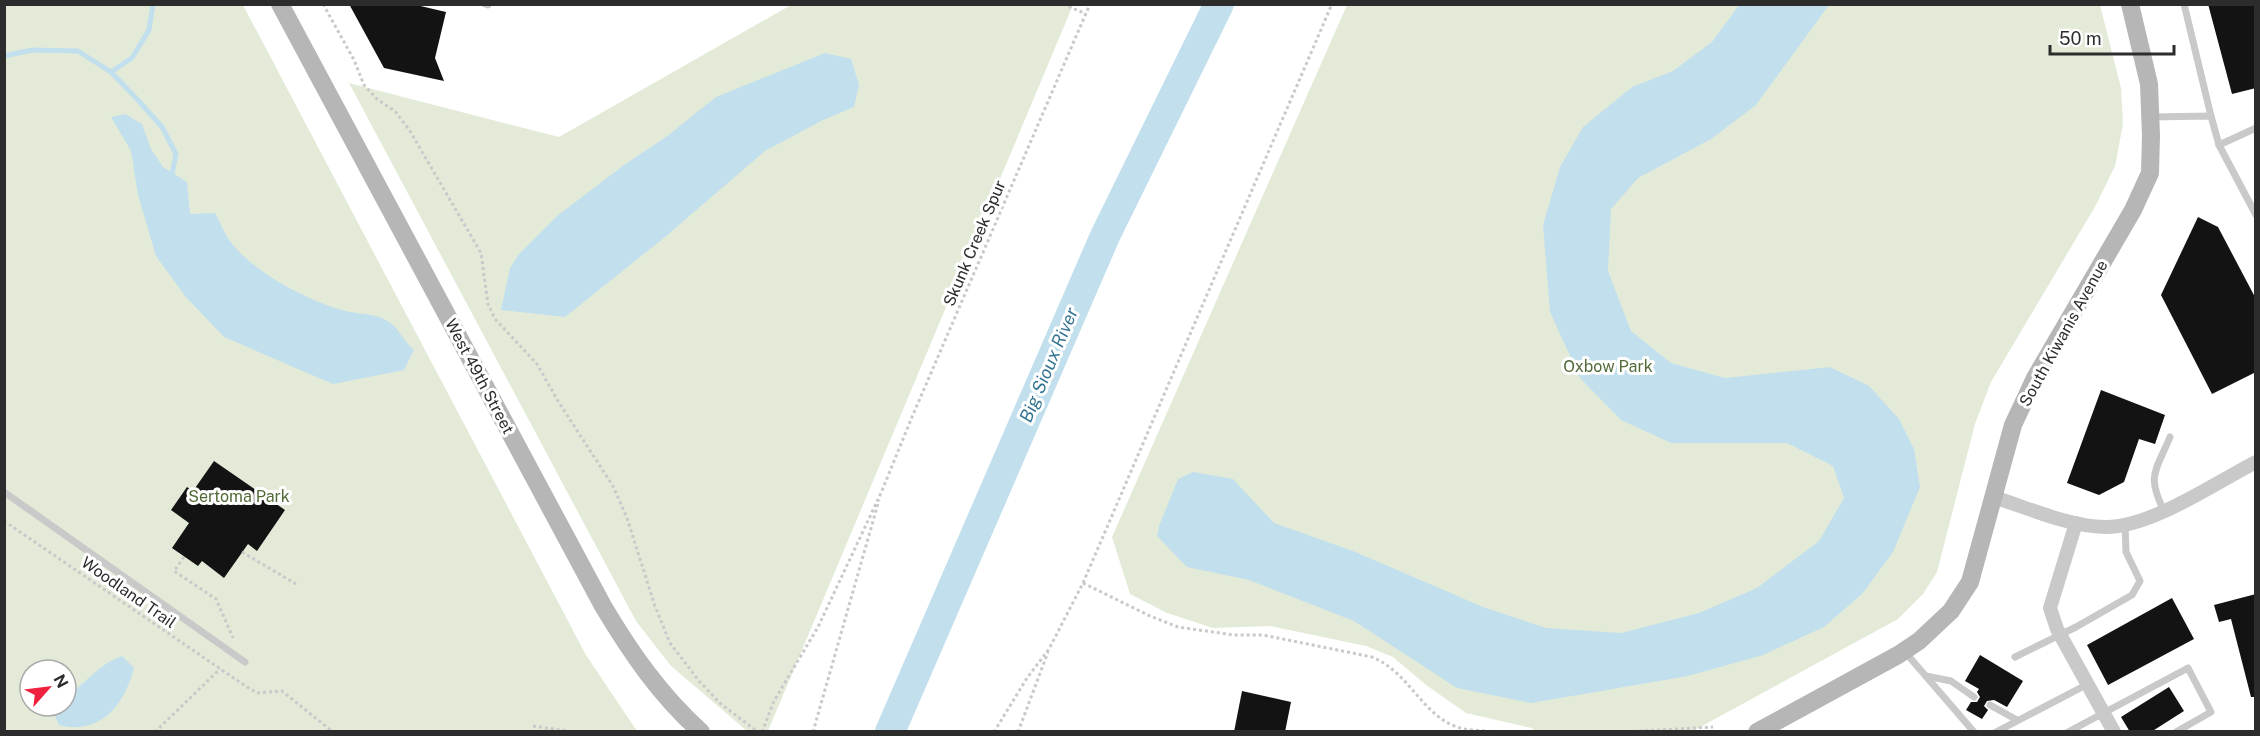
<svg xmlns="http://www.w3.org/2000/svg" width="2260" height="736" font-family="'Public Sans',sans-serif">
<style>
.green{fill:#e3ebd8;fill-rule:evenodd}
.water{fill:#c2dfed}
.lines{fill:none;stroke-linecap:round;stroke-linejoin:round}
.stream{stroke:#c2dfed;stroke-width:5}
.river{stroke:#c2dfed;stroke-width:30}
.building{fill:#131313}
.path{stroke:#c9c9c9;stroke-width:3;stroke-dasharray:3 3;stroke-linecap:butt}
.lane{stroke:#c9c9c9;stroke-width:7}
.street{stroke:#c9c9c9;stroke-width:14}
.secondary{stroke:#b6b6b6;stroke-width:18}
.labels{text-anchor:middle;stroke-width:6;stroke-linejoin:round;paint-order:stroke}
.street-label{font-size:16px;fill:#2c2c2c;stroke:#fff}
.park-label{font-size:16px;fill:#526a37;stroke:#fff}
.water-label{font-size:18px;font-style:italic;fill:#367592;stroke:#fff}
</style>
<rect width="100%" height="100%" fill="#fff"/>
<!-- green -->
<g class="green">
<path d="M4 5H243L586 655 637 731H5ZM30 670H66V706H30Z"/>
<polygon points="791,5 1073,5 768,731 747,731 671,666 636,621 349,83 559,137"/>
<polygon points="1347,5 2100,5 2121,88 2123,124 2115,166 2096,205 1991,382 1975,424 1937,572 1923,594 1898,619 1693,731 1534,731 1532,728 1466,713 1426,685 1393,657 1366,646 1270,626 1213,628 1167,613 1130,594 1112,537"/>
</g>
<!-- water -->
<g class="water">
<polygon points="1739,5 1829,5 1756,105 1711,139 1638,178 1611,209 1608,271 1631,331 1671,363 1725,378 1830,367 1869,386 1899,419 1914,449 1920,487 1893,552 1862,594 1824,627 1763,655 1688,676 1531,703 1457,688 1354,621 1249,580 1187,567 1157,536 1159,526 1178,479 1193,472 1233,479 1274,523 1353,551 1483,607 1546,628 1621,633 1699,613 1757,588 1819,541 1844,498 1833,466 1787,443 1671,443 1621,420 1580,378 1550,312 1543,225 1560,167 1583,127 1632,87 1673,71 1712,42"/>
<polygon points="825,53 851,59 859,85 854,107 823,120 765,151 665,237 565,317 501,310 510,268 519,254 557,216 624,165 666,137 716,97"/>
<path d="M125 114 142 124 151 149 163 167 187 182 190 214 215 213C220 222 224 233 230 241 251 271 311 303 346 311 362 315 381 313 394 326 400 332 406 343 414 350L404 370 333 384 224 337 185 296 156 256 138 195 131 151 111 117Z"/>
<path d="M122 656 134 668C125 703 101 736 59 725L55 716 60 706H66V697C86 683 99 664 122 656Z"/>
</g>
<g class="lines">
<!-- stream -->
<g class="stream">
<polyline points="4,56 32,50 78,51 111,72 137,99 162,127 176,154 171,179"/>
<polyline points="111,72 132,58 149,30 153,4"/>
</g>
<!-- river -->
<polyline class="river" points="890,732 1105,236 1219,4"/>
</g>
<!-- building -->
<g class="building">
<polygon points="349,4 412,4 446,12 435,58 444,81 384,68"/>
<polygon points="2208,4 2256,4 2256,88 2232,94"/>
<polygon points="2198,217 2218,227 2256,299 2256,372 2212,394 2161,295"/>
<polygon points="2101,390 2165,415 2155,444 2139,439 2124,482 2099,495 2067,483"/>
<polygon points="214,461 285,510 257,551 248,544 224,578 202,561 198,566 172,548 189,523 171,510 187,487 193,491"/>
<polygon points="2256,594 2256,697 2251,697 2231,619 2219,622 2214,605"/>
<polygon points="2172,598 2194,639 2108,685 2087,645"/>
<polygon points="1980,655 2023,681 2007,707 1994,700 1987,701 1984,706 1988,710 1982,719 1966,710 1971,702 1977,702 1980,697 1977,692 1979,689 1965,681"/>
<polygon points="2169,687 2184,711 2151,732 2130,732 2121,717"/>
<polygon points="1242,691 1291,702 1285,732 1234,732"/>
</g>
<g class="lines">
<!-- path -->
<g class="path">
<polyline points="323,4 354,60 364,85 378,100 395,111 410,131 481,253 488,304 495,319 537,364 558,401 613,486 627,518 655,606 670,643 699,681 721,704 758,732"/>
<polyline points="1063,4 1086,14"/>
<polyline points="4,521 241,683 257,693 282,691 333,732"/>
<polyline points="242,552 296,584"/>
<polyline points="184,557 174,571 216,599 233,638"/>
<path d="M1083 583 1150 616 1178 627 1234 635H1263L1372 657C1409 672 1421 714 1457 727 1468 731 1482 730 1494 732"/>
<polyline points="533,726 574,732"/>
<polyline points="155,732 220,669"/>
<polyline points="762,732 774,701 818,627 881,493 912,417 1090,4"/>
<polyline points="813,732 879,500"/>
<polyline points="994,732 1027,678 1049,649 1083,583 1332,4"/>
<polyline points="1018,732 1048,652"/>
<polyline points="1621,732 1713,727"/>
</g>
<!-- lane -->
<g class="lane">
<polyline points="485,4 488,5"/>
<polyline points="2184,4 2211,116"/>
<polyline points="2151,117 2211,116 2219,145"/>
<polyline points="2256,128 2219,145 2256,215"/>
<polyline points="4,492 245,662"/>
<path d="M2164 511C2146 475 2156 471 2170 437"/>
<polyline points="1905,652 1974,732"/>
<polyline points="2015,657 2076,627 2132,595 2140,581 2126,552 2125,525"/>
<polyline points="1926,676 1951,681 1974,697"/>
<polyline points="1990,705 2017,720"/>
<polyline points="1996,732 2088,684"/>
<polyline points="2068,732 2188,668 2211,712 2176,732"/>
</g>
<!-- street -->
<g class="street">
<path d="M1993 497C2029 508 2067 526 2105 527 2150 528 2215 483 2256 462"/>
<polyline points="2076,523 2050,608 2057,629 2114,732"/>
</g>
<!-- secondary -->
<g class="secondary">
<path d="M280 4 603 606C631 653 660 695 701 732"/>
<polyline points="1757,732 1898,655 1919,641 1951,611 1970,582 2013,425 2035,378 2133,210 2150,173 2151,136 2149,84 2130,4"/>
</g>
</g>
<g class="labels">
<!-- street labels -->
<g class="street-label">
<text transform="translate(974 243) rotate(-67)" y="6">Skunk Creek Spur</text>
<text transform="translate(2063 333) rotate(-61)" y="6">South Kiwanis Avenue</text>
<text transform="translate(480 376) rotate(62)" y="6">West 49th Street</text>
<text transform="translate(129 592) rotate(35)" y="6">Woodland Trail</text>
</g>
<!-- park labels -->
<g class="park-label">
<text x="1608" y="372">Oxbow Park</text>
<text x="239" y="502">Sertoma Park</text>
</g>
<!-- water labels -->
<g class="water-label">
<text transform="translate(1049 365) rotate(-67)" y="6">Big Sioux River</text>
</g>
</g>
<!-- border -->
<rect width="2260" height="736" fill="none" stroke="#2c2c2c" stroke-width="12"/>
<!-- north arrow -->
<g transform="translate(48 688) rotate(62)"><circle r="28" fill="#ffffff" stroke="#ababab" stroke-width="1.5"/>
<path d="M0-4.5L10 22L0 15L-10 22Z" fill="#f0213e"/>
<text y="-9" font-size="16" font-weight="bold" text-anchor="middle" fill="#2c2c2c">N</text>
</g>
<!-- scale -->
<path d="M2050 45v9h124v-9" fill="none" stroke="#2c2c2c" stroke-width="3"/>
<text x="2059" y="45" font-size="18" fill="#2c2c2c" stroke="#ffffff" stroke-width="4.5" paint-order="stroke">50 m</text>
</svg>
